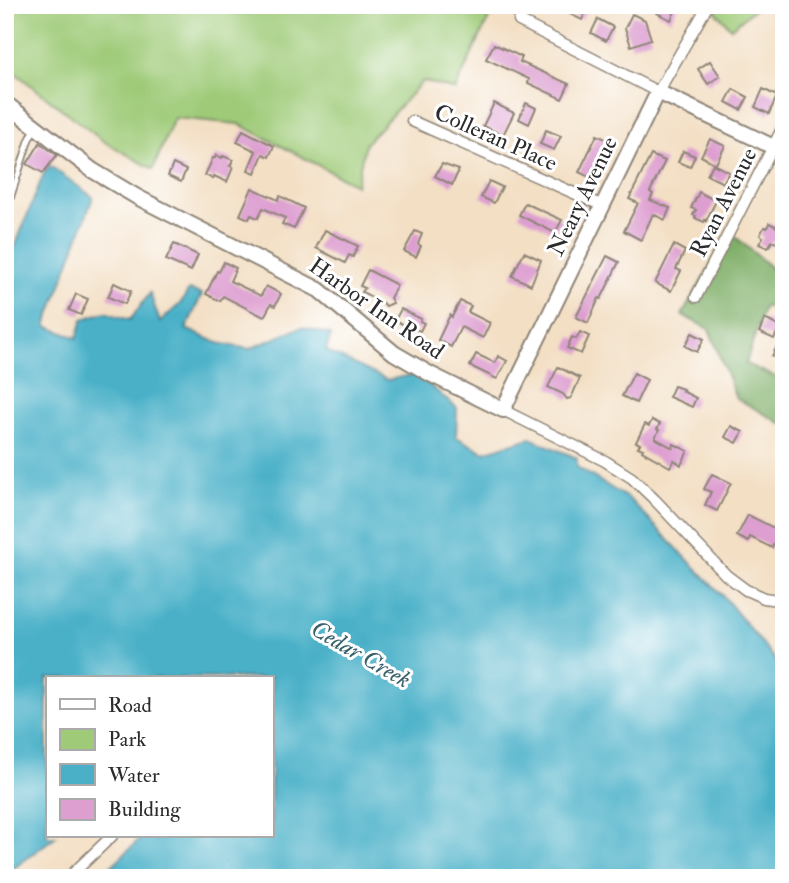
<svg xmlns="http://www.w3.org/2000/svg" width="789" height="883" font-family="'IM FELL Double Pica',serif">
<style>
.green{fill:#9fcb78;stroke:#657b52;stroke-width:2}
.forest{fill:#7faf68;stroke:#556d4a;stroke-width:2}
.water{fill:#49b0c8;stroke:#3a6e7a;stroke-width:2}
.building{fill:#dd9ed0}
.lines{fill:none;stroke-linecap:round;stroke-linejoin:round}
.lane-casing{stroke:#8f8578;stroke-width:8}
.street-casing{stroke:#8f8578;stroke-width:13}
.secondary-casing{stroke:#8f8578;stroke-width:18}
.lane{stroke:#fff;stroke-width:4.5}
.street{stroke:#fff;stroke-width:10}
.secondary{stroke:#fff;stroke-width:14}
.labels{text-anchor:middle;stroke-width:6;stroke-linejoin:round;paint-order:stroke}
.street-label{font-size:23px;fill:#2b2b2b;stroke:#fff}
.water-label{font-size:24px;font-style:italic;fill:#37606a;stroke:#fff}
</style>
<rect width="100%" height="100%" fill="#fff"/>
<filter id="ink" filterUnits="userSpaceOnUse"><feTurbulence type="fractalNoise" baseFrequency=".0143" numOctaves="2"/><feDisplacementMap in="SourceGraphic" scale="14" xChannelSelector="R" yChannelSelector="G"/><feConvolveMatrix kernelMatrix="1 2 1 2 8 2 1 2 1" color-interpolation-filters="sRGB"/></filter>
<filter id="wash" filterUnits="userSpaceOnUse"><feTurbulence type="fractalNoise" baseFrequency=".00686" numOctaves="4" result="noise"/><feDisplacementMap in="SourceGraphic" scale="28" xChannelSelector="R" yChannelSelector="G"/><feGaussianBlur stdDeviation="1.57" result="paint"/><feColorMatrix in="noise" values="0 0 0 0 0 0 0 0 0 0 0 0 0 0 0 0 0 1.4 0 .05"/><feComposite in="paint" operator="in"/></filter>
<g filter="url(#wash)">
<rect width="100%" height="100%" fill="#f3dfc4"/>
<!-- green -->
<g class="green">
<polygon points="5,5 495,5 455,90 423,81 365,144 356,185 239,124 174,118 153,169 103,141 5,65"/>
<polygon points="710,5 759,5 731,28"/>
</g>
<!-- forest -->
<polygon class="forest" points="730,232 784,279 784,312 764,306 746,364 784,381 784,425 736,398 709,329 682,315"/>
<!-- water -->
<polygon class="water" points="50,166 93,197 46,326 77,338 83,319 105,312 130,320 150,293 160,322 180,304 189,290 202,294 186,329 218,343 249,349 302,327 331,335 326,351 387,380 416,374 457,408 456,437 484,452 530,438 577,458 577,467 629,499 724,597 774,658 784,681 784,878 99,878 143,836 271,836 271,678 47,678 47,836 56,836 5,875 5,272 44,173"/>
<g id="blocks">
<!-- building -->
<g class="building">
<polygon points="551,5 588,5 582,20"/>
<polygon points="660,5 678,5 671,20 657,13"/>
<polygon points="632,14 645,20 651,39 631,46 625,28"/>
<polygon points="598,19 613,27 606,41 591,33"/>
<polygon points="494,44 522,57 520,62 569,84 562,99 528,83 529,79 486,59"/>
<polygon points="710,61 720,76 708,84 698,69"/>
<polygon points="733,89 748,97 741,110 726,102"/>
<polygon points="763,89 777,96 769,114 755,107"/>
<polygon points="494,103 514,113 503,135 483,126"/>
<polygon points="526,103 536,108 529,124 519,119"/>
<polygon points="243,130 274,146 269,157 263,154 255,173 248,170 256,151 237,142"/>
<polygon points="546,130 561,136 554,150 540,144"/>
<polygon points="597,135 610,141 598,166 601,168 595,180 579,172"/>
<polygon points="710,139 725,146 716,164 701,156"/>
<polygon points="40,143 57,155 43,173 27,164"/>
<polygon points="683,151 695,156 690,167 678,162"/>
<polygon points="216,155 222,158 223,156 233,160 230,166 233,167 227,182 214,176 213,179 205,175 213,158 215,158"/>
<polygon points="651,155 665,161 650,192 653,194 650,200 670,208 665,220 653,214 641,240 624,231 638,203 629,199"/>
<polygon points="173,164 186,170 181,182 168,176"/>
<polygon points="442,164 459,170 452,185 435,176"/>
<polygon points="713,164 729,172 723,183 707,175"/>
<polygon points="489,181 502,187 494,203 481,197"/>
<polygon points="252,188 278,200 280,196 304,208 294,229 282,224 285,218 263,208 258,218 251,215 249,219 240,215"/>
<polygon points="699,192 716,201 706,221 705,220 704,222 695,218 696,216 693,215 696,210 691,208"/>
<polygon points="525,203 562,220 555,233 519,215"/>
<polygon points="769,223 784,230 784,246 772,241 768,248 759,244 763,237 760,235 764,227 767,228"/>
<polygon points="325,230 358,246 353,257 349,255 345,263 316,248"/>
<polygon points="415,231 422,234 418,244 421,246 416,257 404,251"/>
<polygon points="174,244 198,255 191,271 166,260"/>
<polygon points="674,245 685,251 676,269 681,271 671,291 655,283"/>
<polygon points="524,252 541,260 531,285 512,276"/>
<polygon points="607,256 619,262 601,299 599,298 588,323 576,317"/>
<polygon points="224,262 236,268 230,281 261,296 266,286 281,294 275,306 271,304 264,317 223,296 220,301 206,294 217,271 219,272"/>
<polygon points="368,270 397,285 390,298 393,303 386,306 381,302 362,292 365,288 360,286"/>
<polygon points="114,283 131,291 125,304 108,297"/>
<polygon points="76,294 88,299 81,315 69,310"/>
<polygon points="460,301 471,306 468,312 490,323 483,338 461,327 451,347 438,340 450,315 452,317"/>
<polygon points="401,309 421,319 420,321 424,323 420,331 416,329 415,331 395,320"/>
<polygon points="765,319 780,327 774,339 759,332"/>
<polygon points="580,332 589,336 581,354 567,348 572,337 576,339"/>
<polygon points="692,333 704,339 697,352 685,346"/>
<polygon points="784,333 784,362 772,356"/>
<polygon points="476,354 495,363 498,356 507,361 497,379 470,366"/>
<polygon points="558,367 580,378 571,398 567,399 563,394 548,387"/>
<polygon points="634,373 647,380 636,403 622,396"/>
<polygon points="674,386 683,389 682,391 696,398 692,407 669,397"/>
<polygon points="652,420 660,424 657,429 659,430 655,438 673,448 674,444 688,451 681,465 674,460 670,467 642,451 643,449 638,447 640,444 636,442 645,424 649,426"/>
<polygon points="731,426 743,432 737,443 725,437"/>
<polygon points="712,474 731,483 717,511 705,505 711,492 704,489"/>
<polygon points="748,515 780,531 772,548 750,537 748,542 737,536"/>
</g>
</g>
</g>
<g filter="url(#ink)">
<use href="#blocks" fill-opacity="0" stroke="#8f8578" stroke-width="2"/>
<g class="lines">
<!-- lane casing -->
<g class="lane-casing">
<polyline id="lane" points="5,216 29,140 34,130"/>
</g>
<!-- street casing -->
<g class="street-casing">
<g id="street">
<polyline points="519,21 658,92 708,5"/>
<polyline points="412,121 603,206"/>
<polyline points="696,297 784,125"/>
<polyline points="503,410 605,461 632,478 655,500 726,575 746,590 764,598 784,601"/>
<polyline points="68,878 112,836"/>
</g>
</g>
<!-- secondary casing -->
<g class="secondary-casing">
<polyline id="secondary" points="5,103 92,170 137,197 319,290 394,353 430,374 503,410 658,92 784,152"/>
</g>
<!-- lane -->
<use href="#lane" class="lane"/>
<!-- street -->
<use href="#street" class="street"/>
<!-- secondary -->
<use href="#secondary" class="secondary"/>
</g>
</g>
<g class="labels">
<!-- street labels -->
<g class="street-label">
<text transform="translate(496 137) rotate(24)" y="8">Colleran Place</text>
<text transform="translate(582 196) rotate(-64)" y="8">Neary Avenue</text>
<text transform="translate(723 202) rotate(-63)" y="8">Ryan Avenue</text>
<text transform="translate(377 308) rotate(35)" y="8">Harbor Inn Road</text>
</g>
<!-- water labels -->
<g class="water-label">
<text transform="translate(361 654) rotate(30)" y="8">Cedar Creek</text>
</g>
</g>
<!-- margin -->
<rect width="789" height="883" fill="none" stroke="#fff" stroke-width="28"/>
<!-- legend -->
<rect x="46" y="676" width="228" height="161" fill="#ffffff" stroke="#aaaaaa" stroke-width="2"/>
<rect x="60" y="699" width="35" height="10" fill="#ffffff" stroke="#aaaaaa" stroke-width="2"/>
<text x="108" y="712" font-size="21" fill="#2b2b2b">Road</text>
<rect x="60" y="729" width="35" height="21" fill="#9fcb78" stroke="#aaaaaa" stroke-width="2"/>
<text x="108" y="746" font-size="21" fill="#2b2b2b">Park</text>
<rect x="60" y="764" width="35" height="21" fill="#49b0c8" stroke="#aaaaaa" stroke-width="2"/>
<text x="108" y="782" font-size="21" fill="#2b2b2b">Water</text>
<rect x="60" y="799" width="35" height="21" fill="#dd9ed0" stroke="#aaaaaa" stroke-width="2"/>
<text x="108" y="816" font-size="21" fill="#2b2b2b">Building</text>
</svg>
